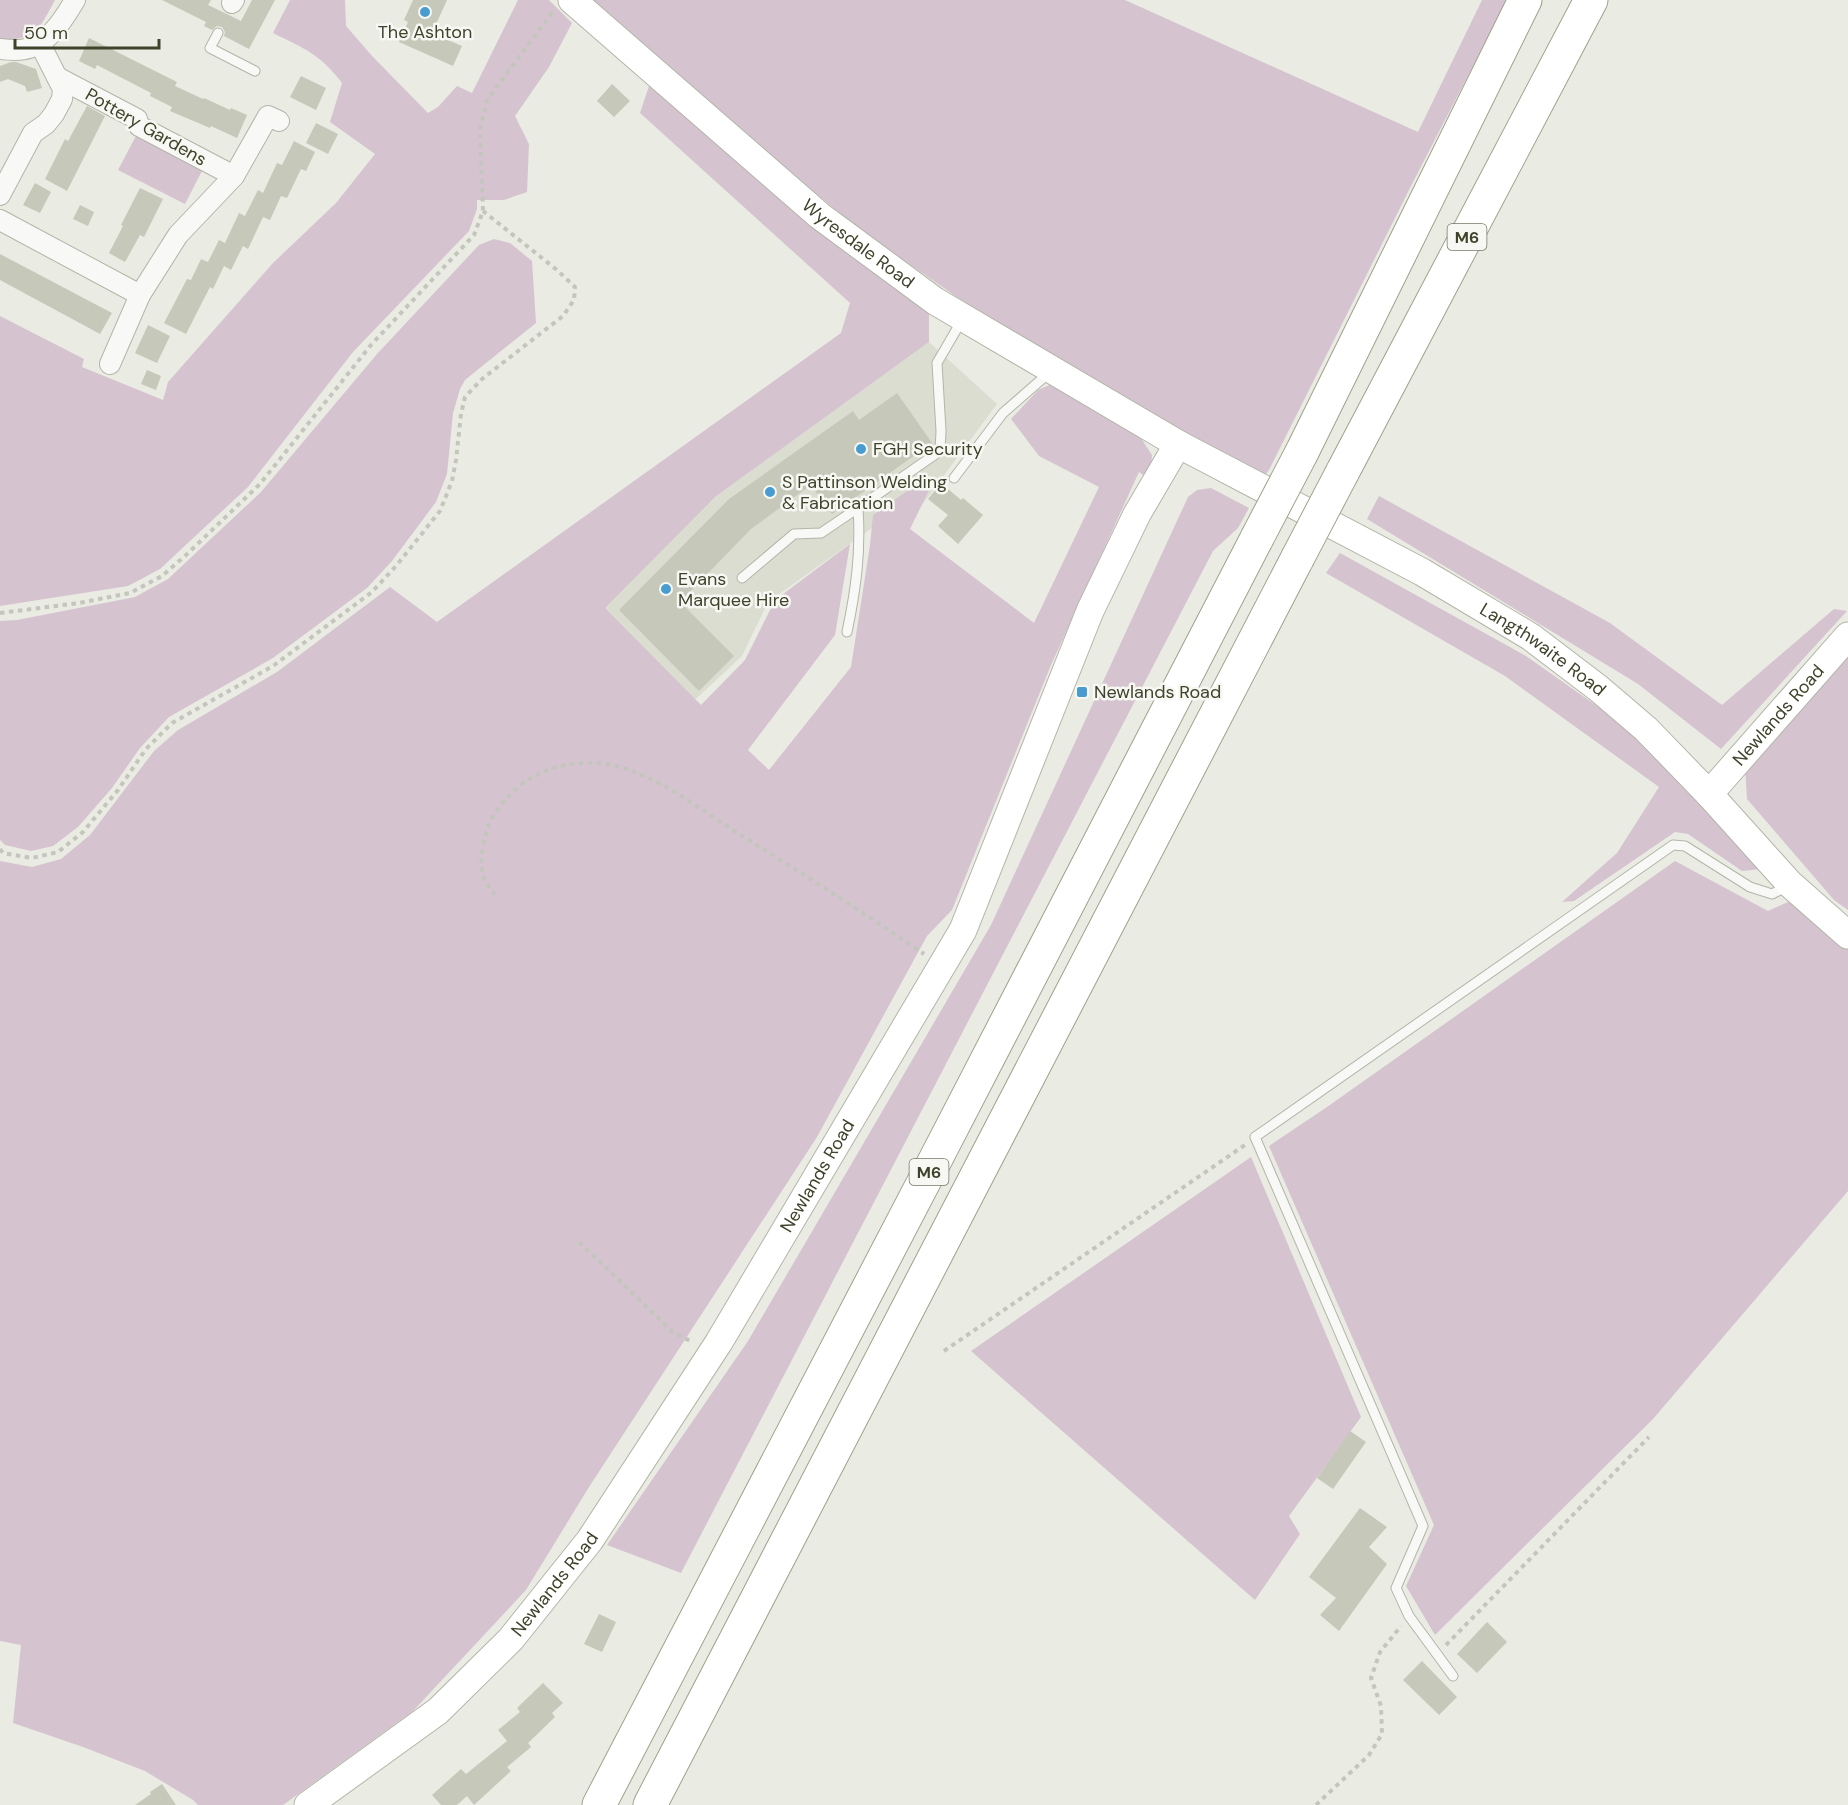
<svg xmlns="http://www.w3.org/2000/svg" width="1848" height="1805" font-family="'DM Sans',sans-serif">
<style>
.built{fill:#dbddd1}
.green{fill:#d5c4d0}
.building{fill:#c6c8ba}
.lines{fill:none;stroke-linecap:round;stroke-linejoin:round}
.lane-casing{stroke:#b3b5a8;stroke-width:11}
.street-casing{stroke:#b3b5a8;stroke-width:22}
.secondary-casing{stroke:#b3b5a8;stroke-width:29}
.highway-casing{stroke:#9ea28a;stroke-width:35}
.path{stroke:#c4c6bd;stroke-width:4;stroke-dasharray:4.5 4.5;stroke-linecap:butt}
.lane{stroke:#f8f9f6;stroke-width:9}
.street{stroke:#f8f9f6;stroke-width:20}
.secondary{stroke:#fff;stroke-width:27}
.highway{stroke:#fff;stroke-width:33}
.highway-bridge-casing{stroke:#9ea28a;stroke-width:35;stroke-linecap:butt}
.highway-bridge{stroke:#fff;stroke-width:33}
.poi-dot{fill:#499ccf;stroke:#f7f8f3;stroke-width:2}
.labels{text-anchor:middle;stroke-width:5;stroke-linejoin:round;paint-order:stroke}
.shield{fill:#f7f8f3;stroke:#767966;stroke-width:1.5}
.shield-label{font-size:16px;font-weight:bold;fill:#3f432a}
.poi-label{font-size:18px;fill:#3f432a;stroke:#f7f8f3;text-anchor:start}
.street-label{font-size:18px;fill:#3f432a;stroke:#f7f8f3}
</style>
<rect width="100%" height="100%" fill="#eaebe3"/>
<!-- built -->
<polygon class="built" points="929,342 997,404 896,540 876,525 768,602 742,656 669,724 542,616 715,497"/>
<!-- green -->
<g class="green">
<path d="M0 0H55C39 29 37 40 0 40Z"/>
<path d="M290 0H345L346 26 373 57 428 113 438 107 457 86 472 93 518 0H549L572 23 549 67 515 116 529 144 527 192 504 200H477V209L469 231 353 352 248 487 160 569 128 586 0 606V316L84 359 82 367 163 400 168 382 273 263 336 203 375 154 330 122 342 83C320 54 305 49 273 33Z"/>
<polygon points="588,0 1125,0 1418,132 1482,0 1507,0 1411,186 1269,470 1264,477 1043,354 954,295 863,232 764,151"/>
<polygon points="651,80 929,312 929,342 715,497 605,608 701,705 745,660 775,600 850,544 835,635 748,750 769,770 851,667 870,545 873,515 927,477 933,482 910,529 1034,623 1099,487 1039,456 1011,419 1038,390 1054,383 1137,432 1152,455 1151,467 1146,477 1139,472 1051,665 952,910 927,936 817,1137 589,1487 526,1590 413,1711 283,1805 198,1805 193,1800 145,1771 83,1747 13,1723 21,1645 0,1641 0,861 32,867 61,859 90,835 154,751 178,730 277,672 390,587 437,622 841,333 850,303 640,113"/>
<polygon points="137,134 204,167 185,204 118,170"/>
<polygon points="494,239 510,243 532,261 536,323 465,380 460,389 453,413 447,474 436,502 392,561 367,588 273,658 169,717 140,748 112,788 78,827 53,846 31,851 5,845 0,840 0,621 17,620 135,597 168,579 261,492 377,354 479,245"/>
<polygon points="1211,488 1249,508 1238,528 1213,551 681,1573 607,1545 748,1341 991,925 1188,497 1197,490"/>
<polygon points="1379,496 1610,623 1722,705 1834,609 1847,611 1721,749 1638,684 1367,519"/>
<polygon points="1340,553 1526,656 1624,725 1697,788 1762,869 1742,871 1688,834 1675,832 1574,901 1562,902 1617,853 1659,787 1505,676 1326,573"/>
<polygon points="1848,652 1848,910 1834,900 1747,799 1745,766"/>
<polygon points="1675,861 1768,911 1790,901 1848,949 1848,1191 1653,1419 1435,1635 1406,1586 1434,1525 1269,1146 1327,1107"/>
<polygon points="1251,1157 1361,1417 1289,1516 1300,1534 1255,1600 971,1351"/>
</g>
<!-- building -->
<g class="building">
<polygon points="162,0 211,0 208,5 241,21 252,0 275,0 249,49 224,36 225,32 222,27 217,26 212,30 204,26 206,22"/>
<polygon points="413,0 447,0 432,33 462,46 453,66 399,42 408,22 404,20"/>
<polygon points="89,38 177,82 175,86 203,99 204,98 230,110 231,108 247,115 237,138 211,126 210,128 170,111 172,107 150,96 151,93 97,65 95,69 79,61"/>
<polygon points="11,62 16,62 36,69 42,88 27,92 25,86 8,79 0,82 0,66"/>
<polygon points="301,76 326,88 316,110 290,97"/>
<polygon points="612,84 630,101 614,117 597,101"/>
<polygon points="87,106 105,116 67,191 45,179 65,139 68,141"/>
<polygon points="316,123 338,134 328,154 306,143"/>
<polygon points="294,141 315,152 306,171 301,169 287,198 281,196 270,220 263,217 248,249 243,246 231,270 224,266 213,289 210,287 186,334 164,323 187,279 191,280 201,259 208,262 219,240 225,243 239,213 245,216 258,190 263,193 277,163 282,165"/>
<polygon points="35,183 51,192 40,213 23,205"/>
<polygon points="140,188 163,199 144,237 140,235 125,262 109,253 123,226 121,225"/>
<polygon points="80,205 94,212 88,226 73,219"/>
<polygon points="0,254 112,313 100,334 0,280"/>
<polygon points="148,325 170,336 157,363 135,353"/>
<polygon points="147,370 161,376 156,390 141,384"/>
<polygon points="897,393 932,443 832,514 811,485 751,529 680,602 734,656 699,691 619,610 729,499 853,411 859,420"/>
<polygon points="941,483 961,500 963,498 983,515 958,544 938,526 948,515 928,499"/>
<polygon points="1350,1431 1366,1442 1333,1489 1317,1478"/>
<polygon points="1360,1508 1387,1527 1369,1547 1387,1564 1339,1631 1320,1615 1336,1598 1309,1577"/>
<polygon points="599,1614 616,1622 602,1652 584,1644"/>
<polygon points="1487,1622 1507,1642 1477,1673 1457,1654"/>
<polygon points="1422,1661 1457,1697 1439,1715 1403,1680"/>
<polygon points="543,1683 563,1703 552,1713 555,1717 528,1743 531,1747 507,1767 511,1771 474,1805 467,1796 457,1805 441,1805 432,1795 461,1769 466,1774 507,1741 498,1730 520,1712 517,1708"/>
<polygon points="162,1784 176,1805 135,1805 151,1794 150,1792"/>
</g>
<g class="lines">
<!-- lane casing -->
<g class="lane-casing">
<g id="lane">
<polyline points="218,33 210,48 255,71"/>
<polyline points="954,478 1003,413 1050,372"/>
<polyline points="742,578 794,534 821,533 858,508"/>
<path d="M847 632C856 589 861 552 858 508L940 451 941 431 937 363 962 320"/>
<polyline points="1453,1676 1409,1616 1396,1588 1423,1526 1255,1137 1673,845 1685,846 1750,887 1772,894 1788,886"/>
</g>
</g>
<!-- street casing -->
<g class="street-casing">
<g id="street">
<polyline points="232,3 234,0"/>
<path d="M0 49C9 50 21 51 29 48 49 43 65 17 75 0"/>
<polyline points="57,77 137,119 139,126 234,176"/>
<polyline points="0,195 33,133 46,124 54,114 62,99 63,89 40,44"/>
<polyline points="0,220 140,295"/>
<polyline points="110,364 140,295 178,235 234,176 268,116 279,121"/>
</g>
</g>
<!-- secondary casing -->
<g class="secondary-casing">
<g id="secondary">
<path id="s1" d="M572 0 820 216 935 301 1178 444 1422 572 1531 637 1598 688 1646 729 1709 794 1790 884 1848 935"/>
<path id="s2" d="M1709 794 1848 636"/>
<path id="s3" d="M308 1805 438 1711 511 1639 590 1540 719 1342 963 930 1090 611 1137 514 1178 444"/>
</g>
</g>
<!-- highway casing -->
<g class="highway-casing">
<g id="highway">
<polyline points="1302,452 1525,0"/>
<polyline points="1342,473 1591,0"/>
<polyline points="599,1805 930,1170 1257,538"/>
<polyline points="650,1805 1297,559"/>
</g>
</g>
<!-- path -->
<g class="path">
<polyline points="0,613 79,603 130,593 162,576 185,556 260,484 371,345 474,235 483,211 480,129 487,100 554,10"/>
<polyline points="0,849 3,853 32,858 58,852 83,832 118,790 146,749 172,723 273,666 372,592 396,566 440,511 452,481 456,460 461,414 465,397 482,379 563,316 574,300 575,287 557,270 483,211"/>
<path d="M495 895C491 889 485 882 483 875 478 863 485 830 492 818 515 780 551 761 595 763 644 765 692 804 733 830 797 870 861 911 924 954"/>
<polyline points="579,1242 673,1332 692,1342"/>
<polyline points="944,1351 1245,1145"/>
<polyline points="1446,1645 1649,1437"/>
<polyline points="1316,1805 1369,1755 1382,1734 1381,1706 1371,1678 1380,1652 1401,1626"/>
</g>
<!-- lane -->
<use href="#lane" class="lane"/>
<!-- street -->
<use href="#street" class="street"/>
<!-- secondary -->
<use href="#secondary" class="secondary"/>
<!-- highway -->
<use href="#highway" class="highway"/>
<!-- highway-bridge casing -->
<g class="highway-bridge-casing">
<g id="highway-bridge">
<polyline points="1257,538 1302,452"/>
<polyline points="1297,559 1342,473"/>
</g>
</g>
<!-- highway-bridge -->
<use href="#highway-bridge" class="highway-bridge"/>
</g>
<!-- markers -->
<g class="poi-dot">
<circle cx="425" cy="12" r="6"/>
<circle cx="861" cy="449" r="6"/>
<circle cx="770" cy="492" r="6"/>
<circle cx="666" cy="589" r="6"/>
<rect x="1076" y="686" width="12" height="12" rx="3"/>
</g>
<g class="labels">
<!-- shield labels -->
<g class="shield">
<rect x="1447.5" y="224" width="39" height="26" rx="4.5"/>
<rect x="909.5" y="1159" width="39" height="26" rx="4.5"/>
</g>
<g class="shield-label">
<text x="1467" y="243">M6</text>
<text x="929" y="1178">M6</text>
</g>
<!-- poi labels -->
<g class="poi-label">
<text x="425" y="38" text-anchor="middle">The Ashton</text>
<text x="873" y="455">FGH Security</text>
<text x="782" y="488">S Pattinson Welding<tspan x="782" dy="21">&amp; Fabrication</tspan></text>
<text x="678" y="585">Evans<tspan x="678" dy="21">Marquee Hire</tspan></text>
<text x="1094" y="698">Newlands Road</text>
</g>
<!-- street labels -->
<g class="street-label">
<text transform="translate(146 127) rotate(30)" y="6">Pottery Gardens</text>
<text dy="6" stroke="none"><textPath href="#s1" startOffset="376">Wyresdale Road</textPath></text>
<text dy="6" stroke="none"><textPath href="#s1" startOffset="1173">Langthwaite Road</textPath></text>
<text dy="6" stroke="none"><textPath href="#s2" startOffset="105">Newlands Road</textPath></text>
<text dy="6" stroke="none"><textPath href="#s3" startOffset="819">Newlands Road</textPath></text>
<text dy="6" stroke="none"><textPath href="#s3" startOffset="333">Newlands Road</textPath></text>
</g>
</g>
<!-- scale -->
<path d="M15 39v9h144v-9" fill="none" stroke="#3f432a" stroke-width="3"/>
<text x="24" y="39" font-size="18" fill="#3f432a" stroke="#f7f8f3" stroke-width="4.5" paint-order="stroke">50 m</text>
</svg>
